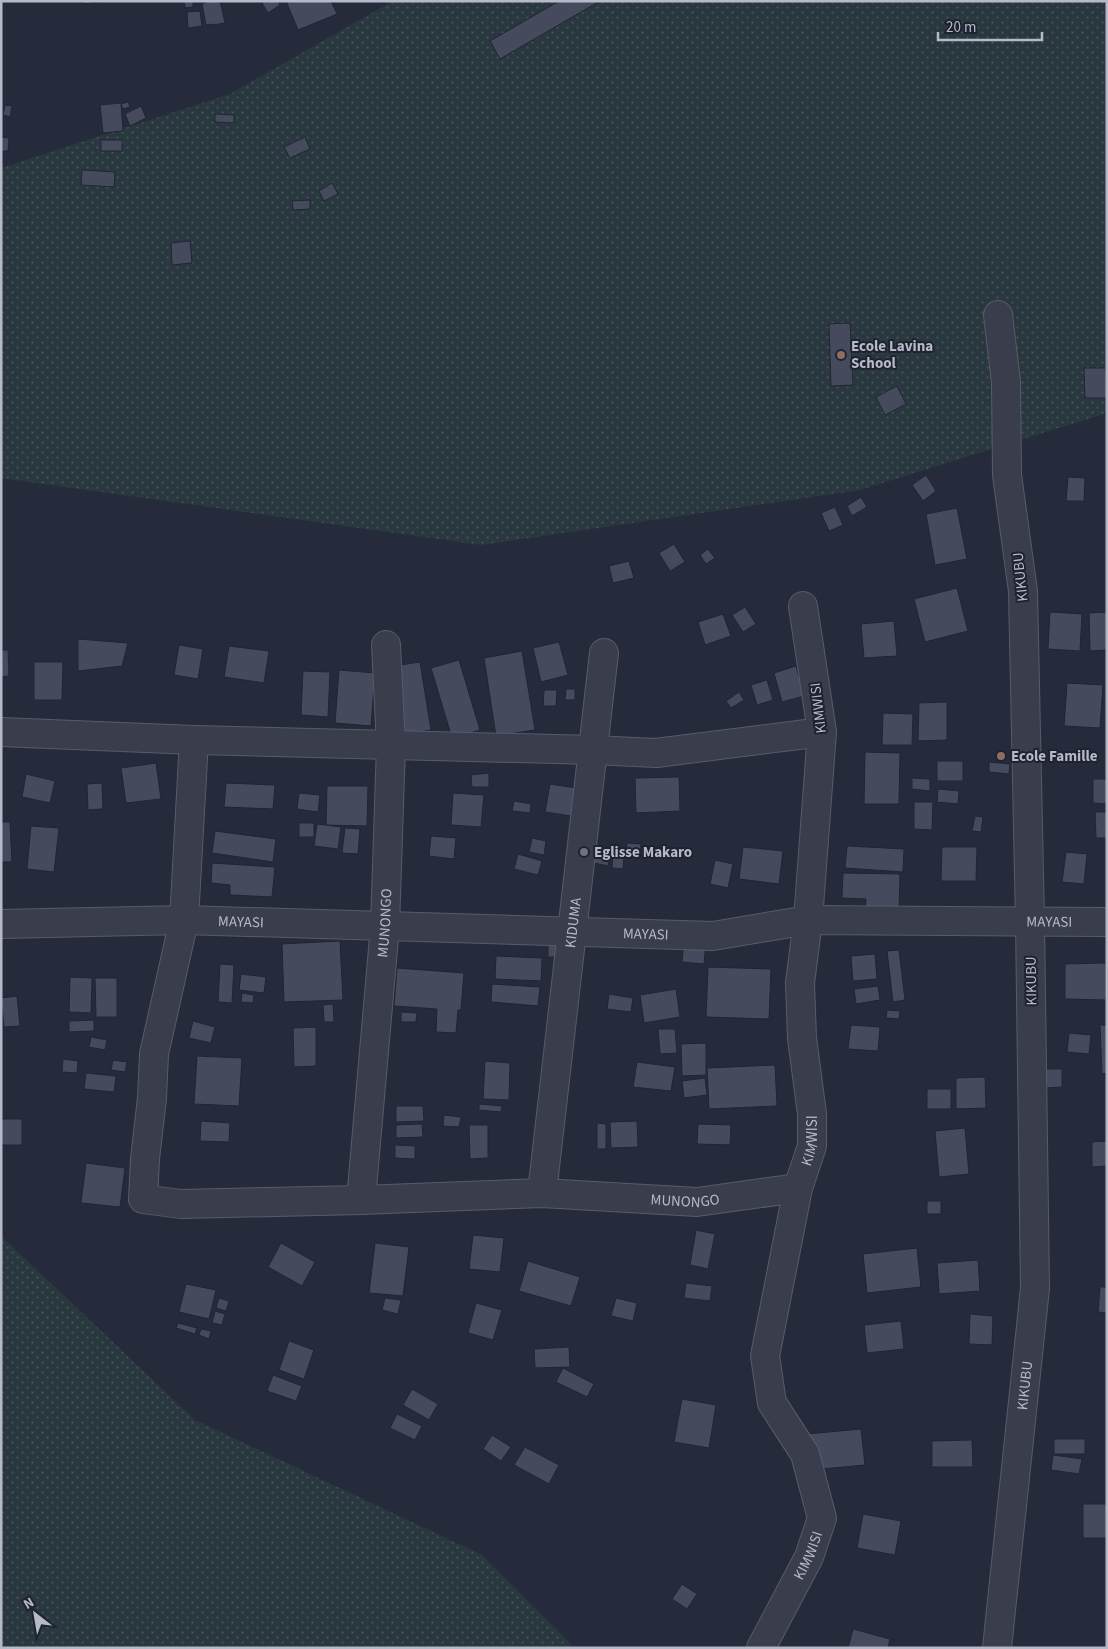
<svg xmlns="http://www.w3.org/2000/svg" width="1108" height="1649" font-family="'Source Sans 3',sans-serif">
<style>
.grass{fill:url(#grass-dots)}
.building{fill:#464a5d;stroke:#212433}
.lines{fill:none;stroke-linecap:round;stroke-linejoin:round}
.minor-casing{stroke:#585b6a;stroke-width:30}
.minor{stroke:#3a3d4c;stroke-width:28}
.education-dot{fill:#8d6e63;stroke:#1f2231;stroke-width:2}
.worship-dot{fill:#6b7280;stroke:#1f2231;stroke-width:2}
.labels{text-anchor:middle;stroke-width:4;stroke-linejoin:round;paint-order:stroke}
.poi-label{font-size:15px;font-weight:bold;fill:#b6b9c7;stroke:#1f2231;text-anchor:start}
.street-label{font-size:15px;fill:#b6b9c7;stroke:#1f2231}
</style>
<defs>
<pattern id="grass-dots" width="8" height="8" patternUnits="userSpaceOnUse" patternTransform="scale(1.25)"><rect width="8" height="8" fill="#29383e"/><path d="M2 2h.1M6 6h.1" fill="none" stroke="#465358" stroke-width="1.8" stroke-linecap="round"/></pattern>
</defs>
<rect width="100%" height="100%" fill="#262b3c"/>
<!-- grass -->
<g class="grass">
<polygon points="393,1 1107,1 1107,413 860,490 481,545 1,478 1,168 230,94"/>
<polygon points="1,1236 195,1420 482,1555 575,1648 1,1648"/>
</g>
<!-- building -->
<g class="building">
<polygon points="84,1 102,1 85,4"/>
<polygon points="184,1 193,1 193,7 185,8"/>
<polygon points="208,1 220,1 225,23 213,25 212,24 206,25 202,4"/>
<polygon points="264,1 278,1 280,5 268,13 262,3"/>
<polygon points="286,1 331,1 337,14 298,30"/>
<polygon points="559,1 600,1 500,59 490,41"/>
<polygon points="200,11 202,26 188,28 187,12"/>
<polygon points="128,102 130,107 123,109 121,104"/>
<polygon points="121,103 123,131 103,133 100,105"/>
<polygon points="5,105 12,106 10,117 3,115"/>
<polygon points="141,106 146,118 130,126 125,114"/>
<polygon points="215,114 234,115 234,123 215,122"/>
<polygon points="1,137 9,138 8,151 1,151"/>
<polygon points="305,137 310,149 290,158 284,147"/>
<rect x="101" y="140" width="21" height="11"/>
<polygon points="82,170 115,172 114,187 81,185"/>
<polygon points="332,183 338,194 324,201 319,191"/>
<polygon points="310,200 310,209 293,210 292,201"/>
<polygon points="190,241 192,263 172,265 171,243"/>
<polygon points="850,323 853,385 831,386 829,324"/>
<polygon points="1084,368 1106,368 1107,398 1085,398"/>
<polygon points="897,386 906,404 885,415 876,397"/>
<polygon points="926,475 936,491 923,501 912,485"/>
<polygon points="1068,477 1085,478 1084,501 1066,501"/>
<polygon points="861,497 867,507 852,516 847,506"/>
<polygon points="835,507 843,525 829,531 821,513"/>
<polygon points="957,508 967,559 935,565 926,514"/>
<polygon points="674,544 685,562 670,571 659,553"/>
<polygon points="708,549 715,558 706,564 700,555"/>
<polygon points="629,561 634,578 613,583 609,566"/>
<polygon points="957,588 968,631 925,642 914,599"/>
<polygon points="745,607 756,624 743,632 732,615"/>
<polygon points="1050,612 1082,614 1080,651 1048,649"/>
<polygon points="1107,612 1107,650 1090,651 1089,613"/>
<polygon points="723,614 731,636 705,645 698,622"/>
<polygon points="894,621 897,656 864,658 861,624"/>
<polygon points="78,639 128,643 122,666 78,671"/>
<polygon points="559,642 568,675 541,682 533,648"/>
<polygon points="179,645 203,649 198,679 174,675"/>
<polygon points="229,646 269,651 264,683 224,677"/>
<polygon points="1,650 8,650 9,676 1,677"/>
<polygon points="522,651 535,730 496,736 484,658"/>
<polygon points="459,660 480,730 452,738 431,668"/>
<polygon points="34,662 63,662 62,700 34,700"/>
<polygon points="420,662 431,730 404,734 394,666"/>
<polygon points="796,666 804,696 782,702 774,673"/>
<polygon points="339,670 375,673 371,726 335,723"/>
<polygon points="303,671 330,672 328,717 301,715"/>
<polygon points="767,680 773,700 757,705 751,685"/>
<polygon points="1067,683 1103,685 1100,728 1064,726"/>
<polygon points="566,689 575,689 575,700 565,700"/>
<polygon points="544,690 557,690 556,706 543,706"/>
<polygon points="739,692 744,700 731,708 726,701"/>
<polygon points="947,702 947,740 918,741 919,703"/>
<polygon points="883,713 913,714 912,745 882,745"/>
<polygon points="865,752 900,753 899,804 864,804"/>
<rect x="937" y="761" width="26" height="20"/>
<polygon points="989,762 1010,764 1009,774 989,772"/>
<polygon points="156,763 161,799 126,803 121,768"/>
<polygon points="489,773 489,787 472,787 471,775"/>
<polygon points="26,774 55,781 50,803 22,797"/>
<polygon points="679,777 680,811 636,813 635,778"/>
<polygon points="912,778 930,779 930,791 912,789"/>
<polygon points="1093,779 1107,779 1107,804 1093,803"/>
<polygon points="102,783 103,809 88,810 87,784"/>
<polygon points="226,783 275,785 273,809 224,807"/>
<polygon points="550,784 583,789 578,817 545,812"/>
<polygon points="327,786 368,786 367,826 326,825"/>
<polygon points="938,789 959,791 958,804 937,802"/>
<polygon points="299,793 320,795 318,812 297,809"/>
<polygon points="453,793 484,795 481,827 451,825"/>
<polygon points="514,801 531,804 530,813 512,811"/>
<polygon points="914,802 933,802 932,830 914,829"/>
<polygon points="1095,812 1107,812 1107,838 1096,838"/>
<polygon points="975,816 983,817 981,832 972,831"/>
<polygon points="1,822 10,822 12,862 1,862"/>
<rect x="299" y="823" width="15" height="14"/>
<polygon points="317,824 341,827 338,849 314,846"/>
<polygon points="31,826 59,828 54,872 27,869"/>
<polygon points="345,828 360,829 358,854 342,853"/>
<polygon points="215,831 276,839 273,862 212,853"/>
<polygon points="431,836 456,838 454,859 429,856"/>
<polygon points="532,838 546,841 544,855 529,852"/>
<polygon points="627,843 641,844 640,856 626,855"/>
<polygon points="847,846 904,849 903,872 845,868"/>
<polygon points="597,847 611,850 608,866 594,863"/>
<polygon points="743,847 783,851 779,884 739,879"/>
<polygon points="942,847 977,847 976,881 941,881"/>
<polygon points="1066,852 1087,854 1084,884 1062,882"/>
<polygon points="518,854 542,861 538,875 514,869"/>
<polygon points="613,857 624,858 623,869 612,868"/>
<polygon points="715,860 733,864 728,888 710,884"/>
<polygon points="212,863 275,867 272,897 230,895 230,885 211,883"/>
<polygon points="843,873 900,874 899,912 865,911 866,899 842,898"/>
<polygon points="684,940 706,941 704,964 682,962"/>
<polygon points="340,941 343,1000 284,1002 282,944"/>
<rect x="548" y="941" width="16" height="16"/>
<polygon points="899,950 905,1000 893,1002 887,951"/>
<polygon points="875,954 877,979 853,981 851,956"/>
<polygon points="496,956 542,958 541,981 495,979"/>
<polygon points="1106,963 1106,1000 1065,999 1065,964"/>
<polygon points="220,964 234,965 232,1003 218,1002"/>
<polygon points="708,967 771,969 769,1019 706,1017"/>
<polygon points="397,968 464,973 461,1010 458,1010 456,1033 436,1032 437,1009 394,1006"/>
<polygon points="241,974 266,977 264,993 239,990"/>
<polygon points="70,977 92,978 91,1013 69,1012"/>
<polygon points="95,978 117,978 117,1017 96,1017"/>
<polygon points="492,984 540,987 538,1006 491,1002"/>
<polygon points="878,986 880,1000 856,1004 854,989"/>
<polygon points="676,989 680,1017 644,1023 640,995"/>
<polygon points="242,993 254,995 253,1003 241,1002"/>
<polygon points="609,994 633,998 631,1012 607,1009"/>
<polygon points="17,996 20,1026 4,1027 1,998"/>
<polygon points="333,1004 334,1022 324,1022 323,1005"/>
<polygon points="887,1010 900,1011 899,1019 886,1018"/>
<polygon points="401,1012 417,1013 416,1022 401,1022"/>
<polygon points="94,1020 94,1031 69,1032 69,1021"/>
<polygon points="193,1021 215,1027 211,1043 189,1038"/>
<polygon points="851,1025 880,1027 878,1051 848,1049"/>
<polygon points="1100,1025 1107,1025 1107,1073 1102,1074"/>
<polygon points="316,1027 316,1066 294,1067 293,1028"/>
<polygon points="658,1029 675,1029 677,1053 660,1054"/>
<polygon points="1069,1033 1091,1035 1089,1054 1067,1052"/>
<polygon points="91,1037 107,1040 105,1050 89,1047"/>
<polygon points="706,1043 706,1075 682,1076 681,1044"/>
<polygon points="197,1056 242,1058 239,1106 194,1104"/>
<polygon points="63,1059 78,1061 77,1073 62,1072"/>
<polygon points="113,1060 127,1062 125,1072 111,1070"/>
<polygon points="485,1061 510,1063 509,1100 483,1099"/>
<polygon points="637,1062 675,1067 671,1091 633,1087"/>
<polygon points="775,1065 777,1106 709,1109 707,1068"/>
<polygon points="1045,1069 1062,1069 1062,1087 1045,1088"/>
<polygon points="86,1073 116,1076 114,1092 84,1089"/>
<polygon points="985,1077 986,1108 956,1109 956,1078"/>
<polygon points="705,1078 707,1095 684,1098 682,1081"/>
<rect x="927" y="1089" width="24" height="20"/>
<polygon points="479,1104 502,1106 501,1112 479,1110"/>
<polygon points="396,1106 423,1106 424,1121 396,1122"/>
<polygon points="444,1115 461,1117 459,1127 443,1126"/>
<rect x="1" y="1119" width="21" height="26"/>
<polygon points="201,1121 230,1123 229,1142 200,1141"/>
<polygon points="637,1121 638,1147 611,1148 610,1122"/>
<polygon points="597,1123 606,1124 606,1149 597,1149"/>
<polygon points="422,1124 423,1137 396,1138 396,1125"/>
<polygon points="698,1124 731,1125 730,1145 697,1144"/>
<polygon points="469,1125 488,1125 488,1158 470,1159"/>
<polygon points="965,1128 969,1174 939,1177 935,1131"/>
<polygon points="1107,1141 1107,1166 1092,1167 1092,1142"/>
<polygon points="395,1145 415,1146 415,1159 395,1158"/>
<polygon points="86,1163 125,1168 120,1207 81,1203"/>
<rect x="927" y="1201" width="14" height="13"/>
<polygon points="696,1230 715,1234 708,1269 690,1265"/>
<polygon points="473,1235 504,1238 500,1272 469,1269"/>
<polygon points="281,1243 315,1262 302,1286 268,1267"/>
<polygon points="375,1243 409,1247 403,1296 369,1293"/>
<polygon points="917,1248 921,1287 867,1293 863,1254"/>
<polygon points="978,1260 980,1291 939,1294 937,1263"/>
<polygon points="528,1261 580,1277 571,1306 519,1291"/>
<polygon points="686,1283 712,1286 710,1301 684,1298"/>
<polygon points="186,1284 216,1290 209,1319 179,1312"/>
<polygon points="1100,1287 1107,1287 1107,1313 1098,1312"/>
<polygon points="219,1298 229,1301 226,1311 216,1308"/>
<polygon points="385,1298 401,1300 398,1314 382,1310"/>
<polygon points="616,1298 637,1303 633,1321 611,1316"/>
<polygon points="476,1303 502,1310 493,1340 468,1333"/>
<polygon points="215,1311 225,1314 222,1325 212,1323"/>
<polygon points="970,1314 993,1316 992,1345 969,1344"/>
<polygon points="901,1321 904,1349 867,1353 864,1325"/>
<polygon points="178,1323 197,1328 195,1334 176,1328"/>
<polygon points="201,1329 211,1331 209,1339 199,1335"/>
<polygon points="289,1341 314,1350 304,1379 279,1370"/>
<polygon points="569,1347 570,1367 535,1368 534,1349"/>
<polygon points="563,1368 594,1384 587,1397 556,1382"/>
<polygon points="273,1375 302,1386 296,1401 267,1391"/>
<polygon points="412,1389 438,1404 429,1420 403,1405"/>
<polygon points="682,1399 716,1405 709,1448 674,1442"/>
<polygon points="397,1414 422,1426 415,1440 390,1428"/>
<polygon points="861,1429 865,1465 811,1470 807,1434"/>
<polygon points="492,1435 511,1447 501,1461 483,1449"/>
<rect x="1054" y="1439" width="31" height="15"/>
<polygon points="972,1440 973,1467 932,1467 932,1441"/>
<polygon points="525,1447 559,1465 549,1484 514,1465"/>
<polygon points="1053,1455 1082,1459 1079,1474 1051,1470"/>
<rect x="1083" y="1504" width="24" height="34"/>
<polygon points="863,1514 901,1521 895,1555 857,1548"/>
<polygon points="682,1584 697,1594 687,1609 672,1599"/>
<polygon points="853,1629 890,1639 888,1648 848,1648"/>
</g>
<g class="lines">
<!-- minor casing -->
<g class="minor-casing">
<g id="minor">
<polyline points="1,732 194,740 593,750 656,753 822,732"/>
<path id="s1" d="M194 740 184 920 154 1054 152 1098 145 1159 143 1199 181 1204 361 1200 542 1193 697 1202 798 1188"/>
<path id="s2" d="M1 924 184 920 713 936 808 920 1107 922"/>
<path id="s3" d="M542 1193 604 653"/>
<path id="s4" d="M361 1200 385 926 391 745 386 645"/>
<path id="s5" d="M761 1648 809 1557 822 1518 805 1454 772 1403 765 1356 798 1188 812 1146V1114L802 1038 800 983 808 920 822 732 803 606"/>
<path id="s6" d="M997 1648 1035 1288 1030 922 1023 591 1007 475 1006 382 998 315"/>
</g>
</g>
<!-- minor -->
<use href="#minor" class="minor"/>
</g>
<!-- markers -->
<g class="education-dot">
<circle cx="841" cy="355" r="5"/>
<circle cx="1001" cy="756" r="5"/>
</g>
<circle class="worship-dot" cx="584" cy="852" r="5"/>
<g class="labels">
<!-- poi labels -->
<g class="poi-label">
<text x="851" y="351">Ecole Lavina<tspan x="851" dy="17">School</tspan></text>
<text x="1011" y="761">Ecole Famille</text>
<text x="594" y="857">Eglisse Makaro</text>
</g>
<!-- street labels -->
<g class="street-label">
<text transform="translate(1020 577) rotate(-96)" y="5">KIKUBU</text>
<text transform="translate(818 708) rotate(-97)" y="5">KIMWISI</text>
<text dy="5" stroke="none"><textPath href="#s2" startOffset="240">MAYASI</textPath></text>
<text dy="5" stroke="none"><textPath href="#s2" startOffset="1050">MAYASI</textPath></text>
<text dy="5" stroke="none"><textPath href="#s4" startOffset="278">MUNONGO</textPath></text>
<text dy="5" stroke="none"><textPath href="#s3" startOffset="272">KIDUMA</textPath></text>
<text dy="5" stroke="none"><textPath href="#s2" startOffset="645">MAYASI</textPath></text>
<text transform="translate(1031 981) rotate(-91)" y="5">KIKUBU</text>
<text dy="5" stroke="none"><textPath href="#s5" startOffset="539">KIMWISI</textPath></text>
<text dy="5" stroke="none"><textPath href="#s1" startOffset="1006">MUNONGO</textPath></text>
<text dy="5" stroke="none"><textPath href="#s6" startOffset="264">KIKUBU</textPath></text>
<text dy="5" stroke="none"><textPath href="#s5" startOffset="104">KIMWISI</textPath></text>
</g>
</g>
<!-- border -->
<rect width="1108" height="1649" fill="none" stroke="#b6b9c7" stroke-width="5"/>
<!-- north arrow -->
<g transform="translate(35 1614) rotate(329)" stroke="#1f2231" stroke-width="4" paint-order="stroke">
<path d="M0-4L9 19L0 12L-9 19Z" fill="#b6b9c7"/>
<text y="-8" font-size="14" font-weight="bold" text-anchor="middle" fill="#b6b9c7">N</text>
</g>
<!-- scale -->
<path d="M938 32v8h104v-8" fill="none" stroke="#b6b9c7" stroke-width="2.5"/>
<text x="946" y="32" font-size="15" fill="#b6b9c7" stroke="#1f2231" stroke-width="4" paint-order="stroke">20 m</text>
</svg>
